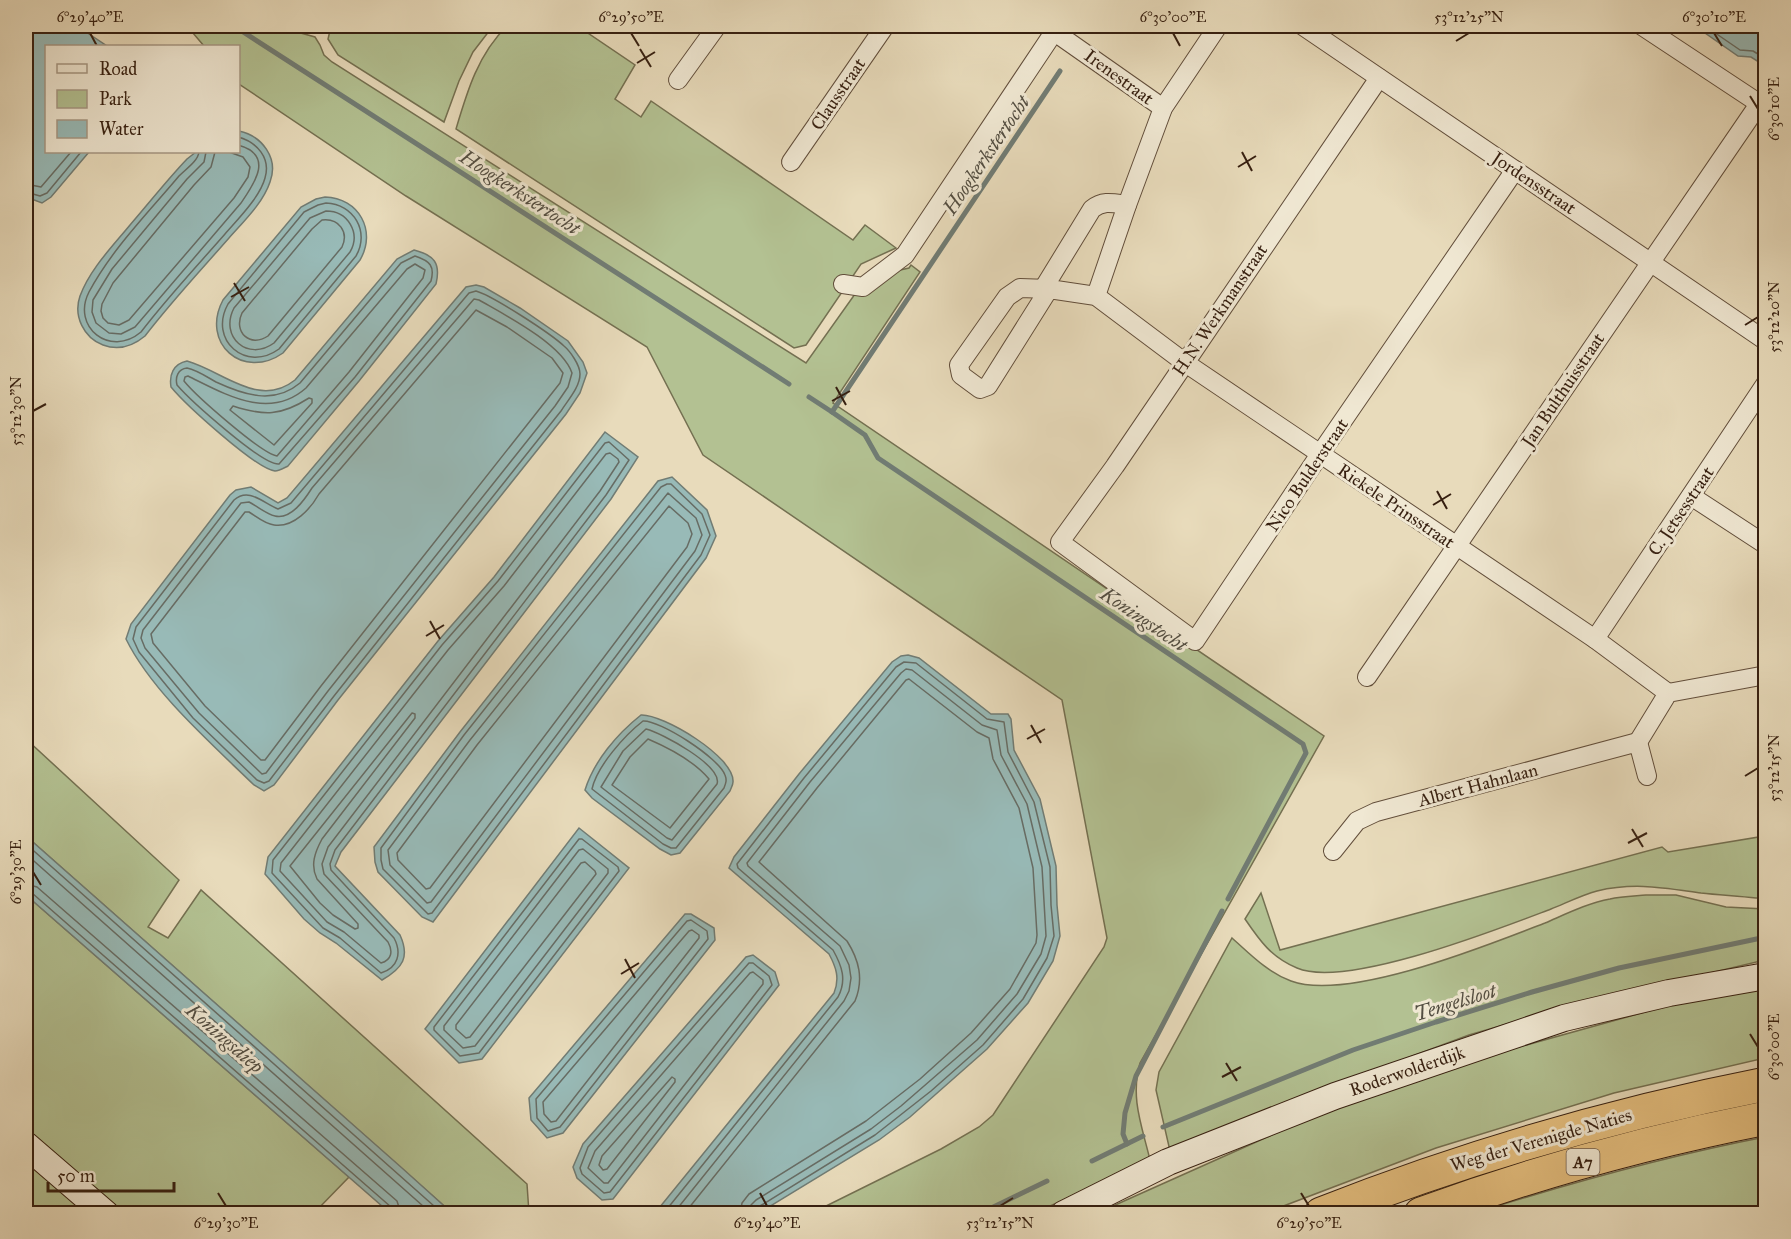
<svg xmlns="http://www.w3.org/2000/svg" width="1791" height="1239" font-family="'IM FELL Great Primer',serif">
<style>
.green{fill:#b3c192;stroke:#747051;stroke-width:1.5}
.water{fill:#98bab7;stroke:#717c74;stroke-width:1.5}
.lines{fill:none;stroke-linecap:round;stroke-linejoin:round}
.shore{stroke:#676c64;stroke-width:1.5}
.stream{stroke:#717c74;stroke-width:5}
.street-casing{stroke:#624e3b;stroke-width:20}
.secondary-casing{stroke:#361f10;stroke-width:28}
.highway-casing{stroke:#361f10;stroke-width:35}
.street{stroke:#f0e8d3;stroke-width:18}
.secondary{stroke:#f0e8d3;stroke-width:26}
.highway{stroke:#e4be7e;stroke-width:33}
.ticks{fill:none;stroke:#361f10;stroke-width:2}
.labels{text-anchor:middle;stroke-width:6;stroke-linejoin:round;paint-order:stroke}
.shield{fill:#f0e8d3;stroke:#6e5b4a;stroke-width:1.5}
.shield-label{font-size:16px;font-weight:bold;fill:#361f10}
.street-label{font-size:18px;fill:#361f10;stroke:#f0e8d3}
.water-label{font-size:20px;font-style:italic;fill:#534e42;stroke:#f0e8d3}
.neatline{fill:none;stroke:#361f10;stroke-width:2}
.ticks-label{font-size:15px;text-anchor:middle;fill:#361f10}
</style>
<rect width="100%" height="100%" fill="#e8dbbb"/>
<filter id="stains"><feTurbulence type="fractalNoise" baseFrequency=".00333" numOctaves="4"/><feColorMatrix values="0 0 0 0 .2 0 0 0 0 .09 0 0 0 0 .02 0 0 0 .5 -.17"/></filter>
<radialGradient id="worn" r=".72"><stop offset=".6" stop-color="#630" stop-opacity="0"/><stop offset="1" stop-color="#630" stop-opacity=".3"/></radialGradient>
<!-- green -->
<g class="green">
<path d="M187 26H283L290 30 315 37 320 45 324 55 332 62 806 363 855 294 873 276 909 268 911 265 920 272 833 403 1324 736 1140 1063C1130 1098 1142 1126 1150 1160L1035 1213H812L941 1149 979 1127 993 1115 1104 947 1107 938 1062 700 703 455 647 347 406 196 239 84 238 46H204Z"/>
<polygon points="331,26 493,26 473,52 459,81 444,122 338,55 328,39"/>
<path d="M507 26H584L582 29 635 65 615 99 641 117 651 101 853 240 865 225 896 248 861 264 806 345 794 348 456 129C467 92 478 54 507 26Z"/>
<polygon points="26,739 179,880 148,927 168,938 201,890 527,1184 529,1213 452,1213 26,836"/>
<path d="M1765 836V898H1756C1738 896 1719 895 1701 893 1664 888 1635 882 1597 891 1582 895 1566 903 1551 909 1498 929 1346 989 1297 968 1271 957 1260 941 1245 919L1261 893 1280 950 1662 847 1668 852Z"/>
<polygon points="26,895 349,1177 314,1213 123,1213 26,1128"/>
<path d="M1646 895H1676L1726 907 1765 909V960L1563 1008 1469 1035 1235 1122 1170 1151 1156 1090 1159 1072 1232 938C1250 954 1267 972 1291 981 1348 1002 1488 945 1545 923 1566 914 1588 903 1610 899 1621 896 1634 896 1646 895Z"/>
<polygon points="1765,984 1765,1058 1614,1093 1436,1148 1265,1213 1095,1214 1332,1108 1481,1055 1519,1047 1699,997"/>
<path d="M1765 1137V1205L1722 1214 1475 1213C1570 1183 1667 1156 1765 1137Z"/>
<polygon points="26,1154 93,1213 26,1213"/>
</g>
<!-- water -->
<g class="water">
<polygon points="26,26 77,26 107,46 46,46 46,152 89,152 51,197 42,203 26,197"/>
<polygon points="1695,26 1750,26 1765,36 1765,66 1751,57 1738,56"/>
<path d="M239 131C262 136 279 158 270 182 263 203 244 221 229 238 201 270 171 302 145 336 133 346 119 351 103 345 84 338 73 316 80 296 90 269 112 247 130 225 149 203 167 180 187 159L196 152H238Z"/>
<path d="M325 197C359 198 377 231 360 260L283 353C243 381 200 343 223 300L301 207 316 199Z"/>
<path d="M414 250C434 255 441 263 436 284L359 381 288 466C284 468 279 471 275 471 256 469 185 404 171 387 169 375 173 364 187 361 223 371 259 409 295 380L397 259Z"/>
<path d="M476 285 484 287 520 308 568 341 583 362 587 373 580 393 566 414 338 700 274 785 264 791 254 785C212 744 152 692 126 639L131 624 230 495 236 490 251 487 278 503 287 498 466 287Z"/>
<path d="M605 432 638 457 611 499 341 852 335 866 400 935C410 957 403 968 382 980L336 943 320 933 304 919 265 874 268 857 438 641 494 577Z"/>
<polygon points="672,477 707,510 716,536 706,558 433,922 422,917 378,872 375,862 374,847 460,732 658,481"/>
<path d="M908 655 919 658 991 714H1008L1011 719 1014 750 1040 799 1056 866 1057 905 1060 936 1053 961 1028 1003 987 1049 910 1117 879 1140 759 1213H655L834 993C840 978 836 967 829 954L729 868 734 857 799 774 892 662 901 656Z"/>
<path d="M641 715C663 714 735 757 733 782 733 785 731 788 730 791L680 853 671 855 660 849 592 798 585 790C594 761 617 734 641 715Z"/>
<polygon points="579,828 629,868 482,1059 459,1063 425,1029"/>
<polygon points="26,836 402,1168 452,1213 390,1213 26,895"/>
<polygon points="685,914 691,914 714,928 715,940 563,1133 547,1138 531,1120 529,1098"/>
<polygon points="753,955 775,972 779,985 613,1199 602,1200 577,1178 573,1167 583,1144 746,957"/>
</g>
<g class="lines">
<!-- shore -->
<g class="shore">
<polyline points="1705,26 1740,50 1753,51 1766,59"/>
<path d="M199 152C198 161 186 169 179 176 148 213 112 249 89 292 71 327 110 358 141 332 167 298 197 266 225 234 238 219 260 197 265 178 271 158 257 142 238 137"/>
<path d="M206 152 204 162 187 179 112 269 93 300 92 312 96 323 109 333 121 334 135 327 241 203C254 184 275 155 238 145"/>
<polyline points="215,152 211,167 194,185 113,283 102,304 101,311 103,318 108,323 119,325 129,320 234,198 248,177 250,167 243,157 229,152"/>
<polyline points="26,184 41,187 71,152"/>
<polyline points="26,192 40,196 47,193 81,152"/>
<path d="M326 203C354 204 370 232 356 256L279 349C246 373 208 340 228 304L304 212 318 205Z"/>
<path d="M326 211C348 211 361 233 350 252L274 343C248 362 219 337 234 308L310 218Z"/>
<path d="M322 220C339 218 349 232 342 247L268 336C250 348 233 332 242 313L312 229Z"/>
<path d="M415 256C430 261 435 266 431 281L355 377 279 464C263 466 190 400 177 385 175 377 178 369 187 368 197 370 207 377 216 382 244 395 274 405 300 383L401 263Z"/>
<path d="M415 264 425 270 423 278 349 372 277 456C262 454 196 396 184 381L185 377 188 376C225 394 269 421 306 388L407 269Z"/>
<path d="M476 291C493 296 550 333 564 346 570 351 580 365 580 374 580 387 568 400 561 411L334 696 269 781 264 783 257 780 193 718 139 652 133 639 136 627 234 500C249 487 263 503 278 509L291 503 469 293Z"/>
<path d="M474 299 479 300C505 315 562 344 572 373L568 387 555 406 328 691 266 773 262 774 199 713 174 683 145 648 141 638 143 630 241 503 249 502C257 506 266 514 275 516 291 520 305 499 312 488Z"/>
<path d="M476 310 507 327 552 358 563 373 560 383 321 686 265 760H261L205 706 153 643 151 634 245 512H249C257 517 265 524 274 525 294 528 311 508 319 494Z"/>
<path d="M309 398 312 399V403L274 445 230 410 233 406C264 416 281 416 309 398Z"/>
<path d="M609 442 629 460 606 495 335 850 330 864 331 870 394 938C402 953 398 968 381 973L340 938 323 928 272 873 273 860 442 645 498 581 605 443Z"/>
<path d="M610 453 618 459 619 462 600 491 328 847 322 864 324 874 388 942C393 951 392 960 381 963L344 932 327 922 280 871 281 863 448 650 504 586 606 454Z"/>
<polygon points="667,484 671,484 702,514 710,535 701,555 432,913 428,914 383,869 381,860 381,848 464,735 661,487"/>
<polygon points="668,493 696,518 702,535 695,551 431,902 427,903 390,865 388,850 470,740"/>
<polygon points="669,506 688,523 692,534 687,547 430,888 426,889 398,860 397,853 477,745"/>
<path d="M412 713 415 714V718L322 839C315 852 310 865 317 879L358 924V928L355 929 333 915 320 903 290 866Z"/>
<path d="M643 721C660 720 719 758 725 775 727 780 726 783 724 788L676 848H671L663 844 592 789C597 766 625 735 643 721Z"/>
<path d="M646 729C662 733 723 766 717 784L672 840 667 838 601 787 623 751Z"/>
<path d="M648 739C669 748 694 761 709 779L670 828 612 785 630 757Z"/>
<polygon points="579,839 582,839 618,867 619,871 479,1053 460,1056 434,1030 434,1027"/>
<polyline points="26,844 443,1214"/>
<polygon points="583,849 608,869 608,873 475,1046 463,1048 444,1030 444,1026 579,850"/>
<polyline points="26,854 432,1214"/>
<polygon points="585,862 595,871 596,874 470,1037 466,1038 456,1029 456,1025 581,863"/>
<polyline points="26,884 37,887 397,1201 401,1214"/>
<polyline points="26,891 32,893 391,1207 394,1214"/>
<polygon points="691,920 707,931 708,939 560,1127 548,1131 537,1118 536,1099 687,921"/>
<polygon points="692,930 699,935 699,938 556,1121 551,1122 544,1114 543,1102 689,931"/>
<polygon points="753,963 769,976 772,985 610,1192 604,1193 582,1174 580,1168 588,1147 749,963"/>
<polygon points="753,972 763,980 763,984 608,1183 604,1183 588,1168 595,1151 750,973"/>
<polygon points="672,1077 675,1079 675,1082 607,1169 603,1170 599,1165 602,1156"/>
<path d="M663 1214 838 997C847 980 842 966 833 950L738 868 737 864 804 778 896 667 904 662 916 663 987 719 1004 722 1008 752 1034 802 1050 867 1051 905 1054 936 1047 958 1023 999 983 1045 931 1091 875 1135 760 1206 757 1214"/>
<polyline points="673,1214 844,1001 849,991 851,978 849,965 840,946 748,866 747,863 810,782 901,673 906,669 912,670 982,725 997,730 1001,755 1027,804 1042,867 1046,936 1041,954 1017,994 977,1040 901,1106 871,1129 756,1200 751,1205 749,1214"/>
<path d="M684 1214 855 1001C864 979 859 960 847 941L759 862 817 788 906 680 909 679 977 732 989 738 993 759 1019 808 1033 868 1037 935 1036 943 1010 989 971 1033 920 1079 866 1121 749 1194 742 1203 740 1214"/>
</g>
<!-- stream -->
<g class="stream">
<polyline points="234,26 789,384"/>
<polyline points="1088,29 1091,26"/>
<polyline points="809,397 832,412 1060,71"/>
<polyline points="832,412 865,435 878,458 1303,744 1306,753 1228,899"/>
<polyline points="1163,1127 1353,1050 1436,1022 1532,992 1619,968 1766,937"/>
<polyline points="1127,1144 1123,1134 1125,1113 1136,1076 1222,911"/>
<polyline points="1092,1161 1143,1136"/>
<polyline points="979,1214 1047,1181"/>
</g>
<!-- street casing -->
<g class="street-casing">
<g id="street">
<polyline points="1046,26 1163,108"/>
<polyline points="1303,26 1766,341"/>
<polyline points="1642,26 1766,108"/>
<polyline points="1379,78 1115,466 1060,542 1195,641 1320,454 1515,170"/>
<polyline points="678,80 717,26"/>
<polyline points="791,162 885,26"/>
<polyline points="843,284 863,287 905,255 1058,26"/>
<path d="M1043 289 1092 209C1103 200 1113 203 1127 205"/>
<polyline points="1049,289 1020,288 1007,297 959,365 961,375 980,389 988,386 1049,289 1096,296 1184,362 1595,639 1668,693"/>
<polyline points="1096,296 1127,205 1163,108 1218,26"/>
<polyline points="1691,496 1766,545"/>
<polyline points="1595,639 1766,383"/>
<polyline points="1367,677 1759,104"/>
<polyline points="1638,742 1668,693 1766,675"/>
<polyline points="1333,851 1357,821 1376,812 1638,742 1647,776"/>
</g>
</g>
<!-- secondary casing -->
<g class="secondary-casing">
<g id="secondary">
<polyline points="26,1145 106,1214"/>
<polyline points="1064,1214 1168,1162 1335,1096 1564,1018 1669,993 1766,976"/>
</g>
</g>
<!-- highway casing -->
<g class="highway-casing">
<g id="highway">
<path d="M1321 1214C1466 1157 1613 1114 1766 1084"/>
<path d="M1421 1214C1533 1173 1649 1141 1766 1118"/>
</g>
</g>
<!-- street -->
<use href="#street" class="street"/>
<!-- secondary -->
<use href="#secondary" class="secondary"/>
<!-- highway -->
<use href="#highway" class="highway"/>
</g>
<!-- ticks -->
<path class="ticks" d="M90 33 97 46M631 33 639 46M1173 33 1180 46M1714 33 1722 46M1456 41 1469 33M640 49 651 67M637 63 655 52M1750 96 1758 109M1242 152 1252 171M1238 167 1256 156M234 283 245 301M231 297 249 287M1745 325 1758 317M836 387 846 405M832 401 850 391M33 411 46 404M1437 491 1447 509M1433 505 1451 494M430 621 440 639M426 636 444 625M1031 725 1041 743M1027 739 1045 729M1745 776 1758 768M1632 829 1643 847M1628 843 1647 833M33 872 41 885M625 959 635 978M621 974 639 963M1750 1034 1758 1047M1226 1063 1237 1081M1222 1077 1241 1067M218 1193 226 1206M760 1193 767 1206M1301 1193 1309 1206M1000 1206 1013 1198"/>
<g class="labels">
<!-- shield labels -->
<rect class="shield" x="1566.5" y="1149" width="33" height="26" rx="4.5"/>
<g class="shield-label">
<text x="1583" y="1168">A7</text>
</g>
<!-- street labels -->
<g class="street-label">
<text transform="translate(1119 77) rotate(36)" y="6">Irenestraat</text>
<text transform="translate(838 94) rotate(-56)" y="6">Clausstraat</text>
<text transform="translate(1534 183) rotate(34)" y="6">Jordensstraat</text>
<text transform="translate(1220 310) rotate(-56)" y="6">H.N. Werkmanstraat</text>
<text transform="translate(1563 390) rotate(-56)" y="6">Jan Bulthuisstraat</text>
<text transform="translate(1307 475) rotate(-56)" y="6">Nico Bulderstraat</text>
<text transform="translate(1396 506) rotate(34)" y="6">Riekele Prinsstraat</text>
<text transform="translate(1681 511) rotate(-56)" y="6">C. Jetsesstraat</text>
<text transform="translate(1478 785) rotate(-15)" y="6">Albert Hahnlaan</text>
<text transform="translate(1407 1071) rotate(-19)" y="6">Roderwolderdijk</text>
<text transform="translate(1541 1140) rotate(-16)" y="6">Weg der Verenigde Naties</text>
</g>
<!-- water labels -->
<g class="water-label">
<text transform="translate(986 155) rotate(-56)" y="7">Hoogkerkstertocht</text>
<text transform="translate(520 192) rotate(33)" y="7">Hoogkerkstertocht</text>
<text transform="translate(1144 619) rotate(34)" y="7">Koningstocht</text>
<text transform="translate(1455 1002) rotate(-17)" y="7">Tengelsloot</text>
<text transform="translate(225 1038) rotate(41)" y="7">Koningsdiep</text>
</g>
</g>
<!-- margin -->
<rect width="1791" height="1239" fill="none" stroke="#e8dbbb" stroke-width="66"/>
<!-- legend -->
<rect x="45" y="45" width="195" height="108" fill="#f0e8d3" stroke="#a69885" stroke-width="1.5"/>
<rect x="57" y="64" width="30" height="9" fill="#f0e8d3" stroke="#a69885" stroke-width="1.5"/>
<text x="99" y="75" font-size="18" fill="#361f10">Road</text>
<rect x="57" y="90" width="30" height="18" fill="#b3c192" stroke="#a69885" stroke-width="1.5"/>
<text x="99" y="105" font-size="18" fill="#361f10">Park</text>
<rect x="57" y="120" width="30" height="18" fill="#98bab7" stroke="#a69885" stroke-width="1.5"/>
<text x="99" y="135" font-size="18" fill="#361f10">Water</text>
<!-- scale -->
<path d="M48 1182v9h126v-9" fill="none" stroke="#361f10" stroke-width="3"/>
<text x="57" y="1182" font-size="18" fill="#361f10" stroke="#f0e8d3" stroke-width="4.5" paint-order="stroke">50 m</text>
<rect x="33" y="33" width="1725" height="1173" class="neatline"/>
<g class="ticks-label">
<text x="90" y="22">6°29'40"E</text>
<text x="631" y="22">6°29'50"E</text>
<text x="1173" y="22">6°30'00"E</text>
<text x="1469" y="22">53°12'25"N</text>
<text x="1714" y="22">6°30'10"E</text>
<text transform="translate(1774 109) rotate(-90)" y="5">6°30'10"E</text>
<text transform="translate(1774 317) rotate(-90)" y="5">53°12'20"N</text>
<text transform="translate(16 411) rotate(-90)" y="5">53°12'30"N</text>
<text transform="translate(1774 768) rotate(-90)" y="5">53°12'15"N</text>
<text transform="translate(16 872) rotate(-90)" y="5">6°29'30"E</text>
<text transform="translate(1774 1047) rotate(-90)" y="5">6°30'00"E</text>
<text x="226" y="1228">6°29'30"E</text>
<text x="767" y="1228">6°29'40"E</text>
<text x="1000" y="1228">53°12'15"N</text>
<text x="1309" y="1228">6°29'50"E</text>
</g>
<rect width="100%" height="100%" filter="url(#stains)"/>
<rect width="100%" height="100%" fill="url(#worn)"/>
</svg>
